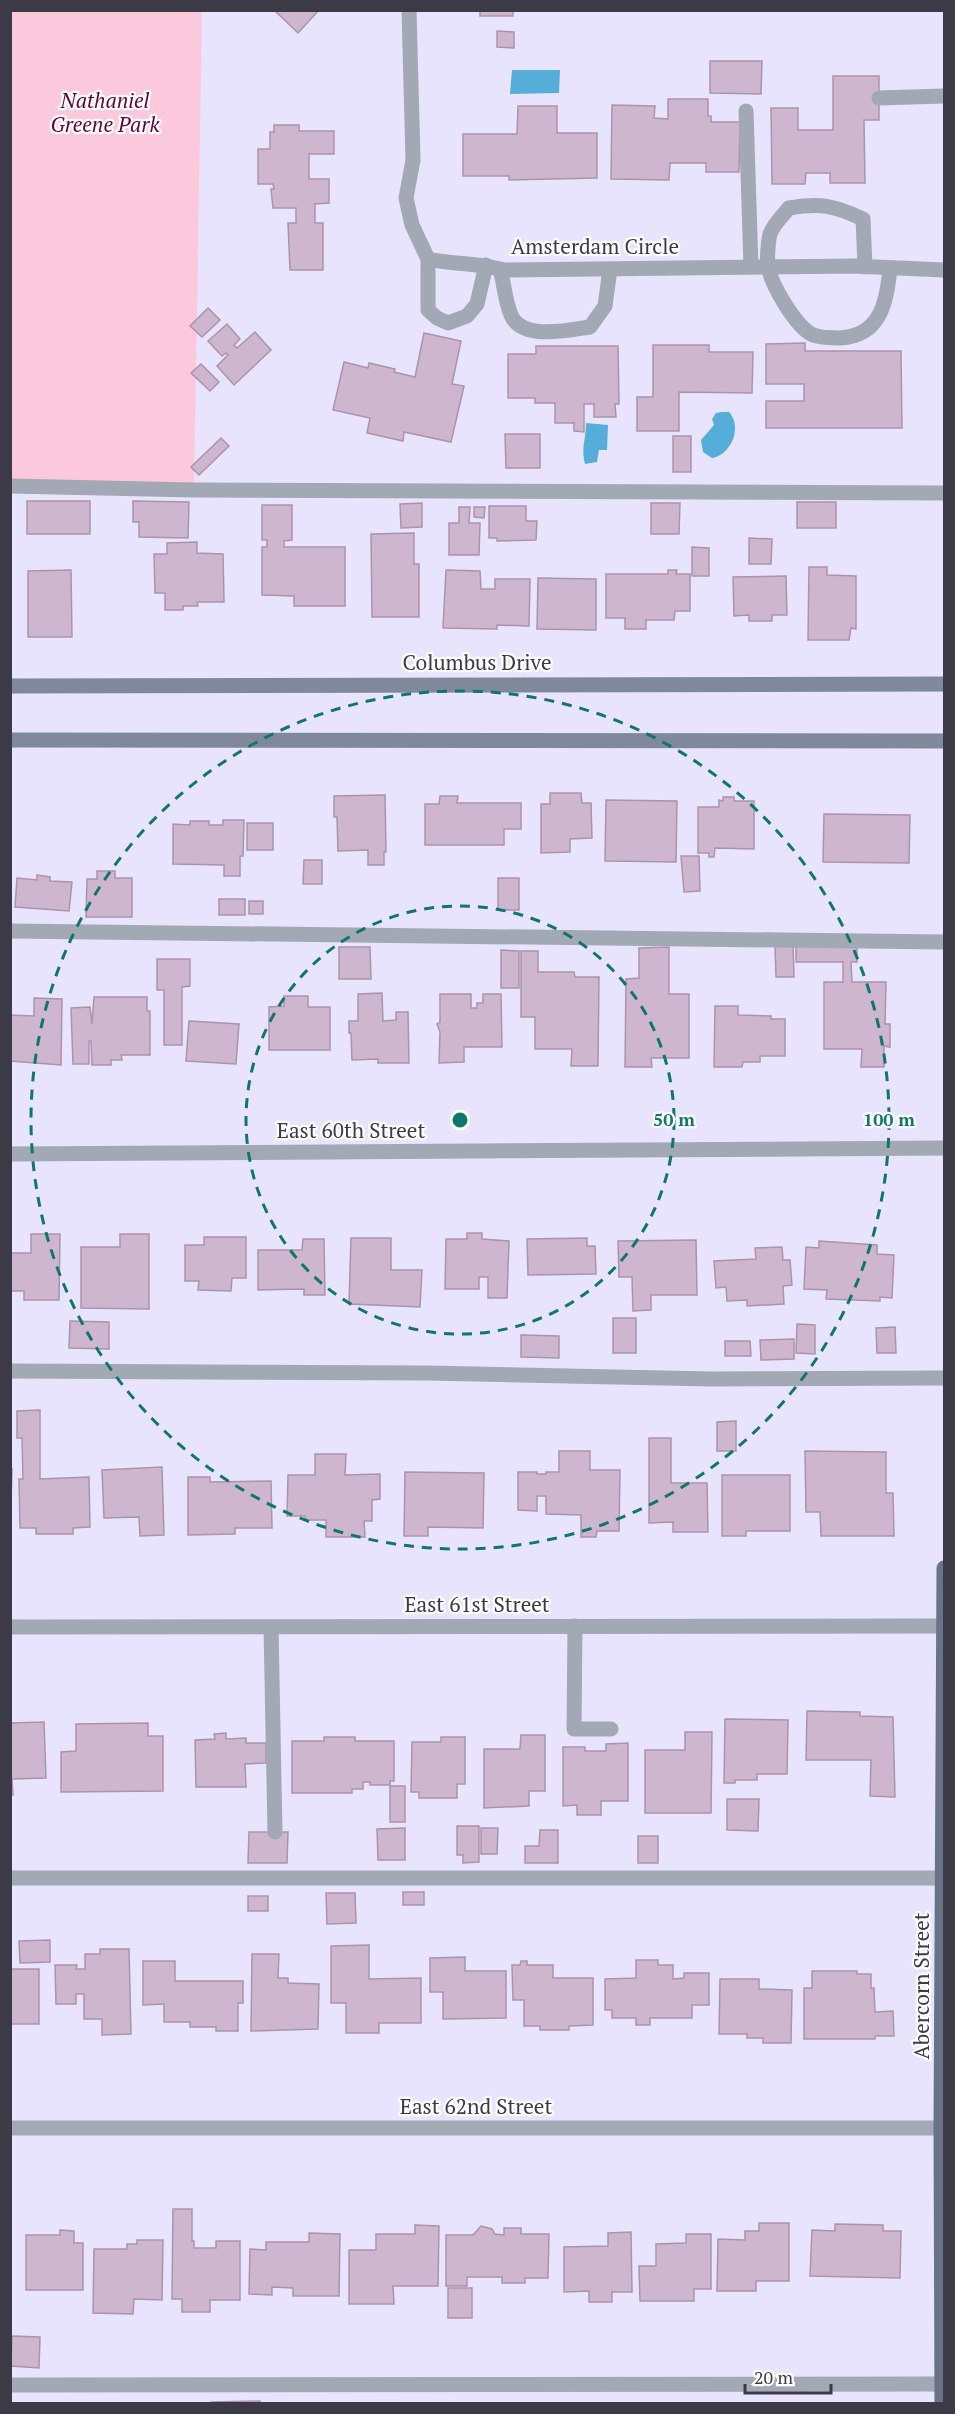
<svg xmlns="http://www.w3.org/2000/svg" width="955" height="2414" font-family="'PT Serif',serif">
<style>
.green{fill:#fcc8dc}
.water{fill:#55aeda}
.building{fill:#cdb6ce;stroke:#aa94ac;stroke-width:1.5}
.lines{fill:none;stroke-linecap:round;stroke-linejoin:round}
.lane{stroke:#a2a8b4;stroke-width:15}
.street{stroke:#a2a8b4;stroke-width:15}
.secondary{stroke:#80899b;stroke-width:15}
.primary{stroke:#687388;stroke-width:15}
.ring{fill:none;stroke:#0f766e;stroke-width:3;stroke-dasharray:10 8}
.labels{text-anchor:middle;stroke-width:4.5;stroke-linejoin:round;paint-order:stroke}
.park-label{font-size:21px;font-style:italic;fill:#66023b;stroke:#fff}
.street-label{font-size:21px;fill:#3d3a47;stroke:#fff}
.centre{fill:#0f766e;stroke:#fff;stroke-width:3}
.ring-label{font-size:18px;text-anchor:middle;font-weight:bold;fill:#0f766e;stroke:#fff;stroke-width:4.5;stroke-linejoin:round;paint-order:stroke}
</style>
<rect width="100%" height="100%" fill="#e8e4fd"/>
<!-- green -->
<polygon class="green" points="11,11 202,11 194,490 11,486"/>
<!-- water -->
<g class="water">
<polygon points="512,70 560,70 559,93 510,94"/>
<path d="M722 412H729C743 427 731 455 712 458L703 452 701 440 714 425 712 419 716 413Z"/>
<path d="M586 423 608 425 607 450H599L597 462 585 464C581 446 586 440 586 423Z"/>
</g>
<!-- building -->
<g class="building">
<polygon points="274,10 319,10 298,33"/>
<rect x="480" y="10" width="33" height="6"/>
<polygon points="497,31 514,32 514,48 497,47"/>
<polygon points="710,61 762,61 761,94 710,93"/>
<polygon points="833,76 879,76 879,120 864,120 865,183 830,183 830,173 806,173 805,184 772,184 771,108 798,108 798,130 833,130"/>
<polygon points="668,99 708,99 708,116 711,116 711,122 740,122 739,172 706,172 706,163 670,163 669,180 611,179 612,105 655,106 654,118 668,119"/>
<polygon points="518,106 557,106 557,133 597,133 597,178 509,180 509,176 463,176 463,134 517,134"/>
<polygon points="274,125 299,125 299,131 334,131 334,154 309,154 309,179 329,179 329,203 315,204 315,223 323,223 323,270 290,270 288,223 296,223 296,208 273,208 271,189 274,189 273,184 258,184 258,149 270,149 270,132 274,132"/>
<polygon points="208,308 220,320 202,337 190,326"/>
<polygon points="227,324 240,339 234,345 237,348 255,332 271,350 234,385 217,366 228,355 226,353 222,356 208,341"/>
<polygon points="424,333 461,341 452,384 464,386 451,442 404,432 403,441 367,433 370,418 333,410 344,362 368,368 369,363 395,369 394,372 415,377"/>
<polygon points="805,343 805,351 901,351 902,428 766,428 766,401 804,401 804,384 766,384 766,344"/>
<polygon points="653,345 709,345 709,352 753,352 752,393 679,392 679,431 637,431 637,397 653,397"/>
<polygon points="536,346 618,346 619,404 615,404 616,417 594,417 594,404 584,404 584,432 574,431 574,423 555,423 555,403 535,403 535,398 508,398 508,354 536,354"/>
<polygon points="201,364 219,382 210,391 191,373"/>
<polygon points="505,434 540,434 540,468 506,468"/>
<rect x="673" y="436" width="18" height="36"/>
<polygon points="221,438 229,446 199,475 191,467"/>
<rect x="27" y="501" width="63" height="33"/>
<polygon points="133,501 189,502 188,538 139,537 139,522 133,522"/>
<rect x="797" y="502" width="39" height="26"/>
<polygon points="422,503 422,527 401,528 400,504"/>
<polygon points="651,503 680,503 679,534 651,534"/>
<polygon points="262,505 292,505 292,540 284,541 284,547 345,547 345,606 294,606 294,596 262,595 262,547 267,547 267,540 262,540"/>
<polygon points="489,506 526,506 526,521 537,521 536,540 497,541 497,538 489,538"/>
<polygon points="459,507 470,507 469,523 480,523 479,555 449,555 449,523 459,523"/>
<polygon points="474,507 485,507 484,518 474,517"/>
<polygon points="414,533 414,564 419,564 419,617 372,617 371,534"/>
<polygon points="749,538 772,539 771,564 749,564"/>
<polygon points="197,542 197,553 223,554 224,602 197,602 198,606 183,606 183,610 165,610 165,593 155,593 154,554 167,554 167,543"/>
<polygon points="692,547 709,548 709,576 692,576"/>
<polygon points="809,567 827,567 827,575 856,576 856,629 851,628 849,640 808,640"/>
<polygon points="71,570 72,637 28,637 28,571"/>
<polygon points="446,570 480,571 481,589 495,589 495,579 530,579 529,626 497,625 497,629 443,628"/>
<polygon points="668,570 677,570 676,574 690,574 690,611 675,611 674,620 646,620 646,629 625,629 625,618 606,618 606,574 668,574"/>
<polygon points="786,576 787,615 772,615 772,621 749,621 749,615 734,616 733,577"/>
<polygon points="538,578 596,579 596,630 537,629"/>
<polygon points="550,793 581,793 582,803 591,803 592,838 570,839 570,852 541,853 541,804 550,804"/>
<polygon points="385,795 386,852 384,852 384,865 368,865 368,850 338,851 337,817 334,817 334,796"/>
<polygon points="440,796 458,796 457,803 521,803 521,829 504,829 504,845 425,845 425,804 439,804"/>
<polygon points="723,797 734,797 734,801 754,801 754,849 715,848 714,857 709,857 709,853 698,853 698,807 719,807 719,800 723,801"/>
<polygon points="606,800 677,801 676,862 605,861"/>
<polygon points="824,814 910,815 909,863 823,862"/>
<polygon points="223,820 244,820 243,856 240,856 240,876 224,876 224,865 173,864 173,824 190,825 190,821 209,821 209,825 223,825"/>
<rect x="247" y="823" width="26" height="27"/>
<polygon points="681,856 699,856 700,891 684,892"/>
<polygon points="304,860 322,860 322,884 303,884"/>
<polygon points="97,871 115,871 115,878 132,878 132,917 86,917 87,879 97,879"/>
<polygon points="37,875 50,877 50,881 72,882 69,911 15,907 17,878 37,880"/>
<rect x="498" y="878" width="21" height="32"/>
<rect x="219" y="899" width="26" height="16"/>
<rect x="249" y="901" width="14" height="13"/>
<polygon points="796,945 857,946 857,962 851,962 852,982 886,982 885,1024 890,1024 890,1047 884,1046 884,1067 861,1067 862,1049 824,1049 824,982 843,982 843,962 796,962"/>
<polygon points="775,946 793,946 794,977 776,977"/>
<polygon points="339,947 370,947 371,979 339,979"/>
<polygon points="669,947 669,994 689,994 689,1058 651,1058 652,1067 625,1067 626,979 639,978 639,948"/>
<polygon points="501,950 519,951 519,988 501,988"/>
<polygon points="521,951 538,951 538,972 574,972 575,977 599,977 598,1066 571,1066 572,1049 535,1049 535,1017 521,1017"/>
<polygon points="157,959 190,959 190,986 182,987 182,1045 164,1045 164,990 157,990"/>
<polygon points="382,993 383,1021 396,1020 396,1012 408,1012 409,1063 378,1063 378,1059 352,1060 351,1033 349,1033 349,1021 358,1021 358,994"/>
<polygon points="440,994 471,994 471,1008 477,1008 477,1003 483,1003 483,994 501,994 502,1047 464,1047 464,1062 439,1063 440,1032 437,1024 440,1022"/>
<polygon points="284,996 308,996 308,1007 330,1007 330,1050 269,1050 269,1007 284,1006"/>
<polygon points="94,997 147,997 147,1011 150,1011 150,1055 121,1055 122,1060 111,1060 111,1065 92,1065 91,1041 89,1041 89,1064 73,1064 71,1008 90,1007 92,1024"/>
<polygon points="34,998 62,999 61,1065 10,1061 10,1015 34,1016"/>
<polygon points="715,1006 738,1006 738,1015 771,1016 771,1019 785,1019 785,1056 760,1056 760,1062 743,1062 742,1067 714,1067"/>
<polygon points="189,1021 239,1024 236,1064 186,1061"/>
<polygon points="467,1233 482,1233 482,1239 509,1241 507,1298 488,1298 488,1277 479,1277 479,1289 445,1289 446,1239 467,1239"/>
<polygon points="31,1234 60,1234 59,1300 24,1300 24,1291 10,1291 10,1253 31,1253"/>
<polygon points="120,1234 149,1234 149,1309 81,1308 81,1247 120,1247"/>
<polygon points="204,1237 246,1237 246,1278 232,1278 231,1291 198,1290 199,1281 185,1281 185,1245 204,1245"/>
<polygon points="351,1238 391,1238 391,1270 422,1270 420,1307 349,1304"/>
<polygon points="587,1238 587,1246 595,1246 596,1274 528,1275 527,1239"/>
<polygon points="303,1239 324,1239 325,1295 304,1295 304,1289 258,1290 258,1250 302,1250"/>
<polygon points="696,1240 697,1295 651,1295 651,1310 633,1311 632,1277 619,1277 618,1241"/>
<polygon points="819,1241 877,1245 877,1254 894,1255 892,1298 880,1297 880,1301 826,1299 827,1290 804,1289 806,1247 819,1248"/>
<polygon points="782,1247 783,1260 790,1260 792,1285 783,1286 784,1304 747,1306 747,1300 727,1301 726,1287 716,1288 714,1261 756,1259 755,1248"/>
<rect x="613" y="1318" width="23" height="35"/>
<polygon points="70,1321 109,1322 109,1349 69,1348"/>
<polygon points="797,1324 815,1325 815,1354 796,1353"/>
<polygon points="895,1327 896,1353 877,1353 876,1328"/>
<polygon points="521,1335 559,1336 559,1358 521,1357"/>
<polygon points="794,1339 794,1359 761,1360 760,1340"/>
<polygon points="725,1341 750,1341 751,1356 725,1356"/>
<polygon points="40,1410 40,1479 89,1477 90,1527 73,1528 73,1534 36,1534 36,1528 20,1528 19,1479 23,1479 22,1438 17,1438 17,1411"/>
<polygon points="736,1421 736,1451 717,1451 717,1422"/>
<polygon points="649,1438 671,1438 671,1483 707,1483 708,1532 673,1532 673,1522 649,1523"/>
<polygon points="559,1451 590,1451 590,1470 620,1470 619,1531 597,1531 596,1537 581,1537 581,1515 546,1514 546,1496 537,1496 537,1511 518,1510 518,1472 537,1472 537,1474 546,1474 546,1472 559,1472"/>
<polygon points="805,1451 886,1452 886,1493 893,1493 894,1536 821,1536 820,1512 806,1512"/>
<polygon points="315,1454 346,1454 345,1475 380,1474 380,1499 372,1500 372,1521 364,1521 365,1537 326,1537 326,1520 306,1520 305,1516 287,1516 288,1475 315,1475"/>
<polygon points="162,1467 164,1535 140,1536 139,1517 104,1518 102,1470"/>
<polygon points="10,1469 12,1469 10,1535"/>
<polygon points="405,1472 484,1473 483,1528 428,1527 428,1536 404,1536"/>
<polygon points="722,1475 790,1475 790,1531 746,1531 746,1536 722,1536"/>
<polygon points="188,1477 210,1477 210,1482 271,1481 272,1528 235,1528 235,1534 188,1535"/>
<polygon points="807,1711 860,1712 860,1716 893,1717 895,1797 870,1796 871,1760 806,1760"/>
<polygon points="725,1719 788,1720 787,1774 757,1774 757,1780 735,1780 735,1783 724,1783"/>
<polygon points="44,1722 46,1778 12,1779 13,1795 10,1795 11,1723"/>
<polygon points="148,1723 148,1736 163,1736 163,1791 61,1792 61,1752 76,1751 76,1724"/>
<polygon points="685,1732 712,1732 711,1813 645,1813 645,1750 685,1750"/>
<polygon points="226,1733 226,1739 246,1738 246,1743 266,1743 266,1763 245,1764 246,1787 196,1787 195,1740 215,1739 214,1734"/>
<polygon points="521,1735 545,1735 545,1791 529,1791 529,1806 484,1808 484,1749 520,1749"/>
<polygon points="324,1737 355,1737 355,1741 394,1741 394,1781 390,1781 390,1785 370,1785 370,1782 363,1782 363,1789 352,1789 352,1793 292,1793 292,1741 324,1741"/>
<polygon points="441,1737 465,1737 465,1784 457,1784 457,1798 419,1798 419,1792 411,1792 412,1742 441,1742"/>
<polygon points="628,1743 628,1801 601,1801 601,1815 577,1815 577,1805 563,1806 563,1747 585,1747 585,1751 606,1751 606,1744"/>
<rect x="390" y="1786" width="15" height="36"/>
<polygon points="727,1799 759,1799 758,1831 727,1830"/>
<polygon points="457,1826 479,1826 479,1862 463,1863 463,1855 457,1855"/>
<polygon points="405,1828 405,1860 378,1860 377,1829"/>
<polygon points="481,1828 498,1828 497,1854 481,1854"/>
<polygon points="540,1830 558,1830 558,1863 525,1863 525,1846 539,1846"/>
<polygon points="249,1832 288,1832 287,1863 248,1863"/>
<rect x="638" y="1836" width="20" height="27"/>
<rect x="403" y="1892" width="21" height="13"/>
<polygon points="326,1893 355,1893 356,1923 327,1924"/>
<rect x="248" y="1896" width="20" height="15"/>
<polygon points="50,1940 50,1962 20,1963 19,1941"/>
<polygon points="369,1945 369,1979 421,1978 421,2023 379,2023 379,2033 346,2033 346,2003 331,2003 331,1946"/>
<polygon points="10,1946 11,1969 39,1969 39,2024 10,2024"/>
<polygon points="100,1949 129,1949 131,2034 102,2035 102,2019 84,2019 84,1994 76,1994 76,2004 56,2004 55,1965 77,1965 76,1969 85,1969 85,1954 100,1954"/>
<polygon points="252,1954 279,1954 278,1978 288,1978 288,1983 319,1984 318,2029 251,2031"/>
<polygon points="465,1957 465,1971 506,1971 506,2018 443,2019 443,1992 430,1992 430,1958"/>
<polygon points="636,1960 658,1960 658,1965 673,1965 673,1979 684,1978 684,1973 709,1973 709,2005 692,2005 692,2018 650,2018 650,2025 636,2025 636,2018 612,2018 612,2010 605,2010 605,1979 636,1978"/>
<polygon points="143,1961 175,1961 175,1981 243,1981 243,2003 238,2003 238,2031 216,2031 216,2027 190,2027 190,2022 164,2022 164,2004 143,2005"/>
<polygon points="521,1961 527,1961 527,1965 553,1965 553,1978 593,1978 593,2025 569,2026 569,2030 540,2030 540,2026 524,2026 524,2000 513,2000 512,1965 520,1965"/>
<polygon points="812,1971 857,1971 857,1974 871,1974 871,1988 874,1988 875,2012 893,2011 894,2036 875,2036 875,2039 804,2039 804,1988 812,1988"/>
<polygon points="720,1979 759,1979 759,1989 792,1990 791,2043 763,2043 763,2038 747,2038 747,2034 719,2034"/>
<polygon points="173,2209 192,2209 192,2241 194,2241 194,2248 216,2248 216,2241 240,2241 240,2300 210,2300 210,2312 182,2312 182,2299 172,2299"/>
<polygon points="759,2223 789,2223 789,2281 756,2281 756,2291 717,2291 718,2239 745,2240 745,2231 759,2231"/>
<polygon points="835,2224 883,2225 883,2231 901,2231 900,2278 810,2276 812,2230 835,2231"/>
<polygon points="415,2225 439,2226 438,2286 393,2286 394,2304 349,2304 349,2250 376,2250 376,2234 415,2234"/>
<polygon points="481,2226 492,2229 495,2234 504,2235 504,2228 521,2228 521,2234 549,2234 548,2278 525,2278 525,2283 502,2283 502,2277 467,2277 467,2286 446,2286 446,2235 473,2235"/>
<polygon points="60,2230 74,2231 74,2243 83,2243 83,2290 26,2290 26,2235 60,2235"/>
<polygon points="631,2232 632,2292 612,2292 612,2302 589,2302 589,2291 564,2292 564,2247 608,2246 608,2233"/>
<polygon points="309,2233 340,2234 339,2296 293,2296 293,2288 272,2287 272,2295 249,2294 250,2249 266,2250 266,2242 309,2242"/>
<polygon points="686,2234 711,2234 711,2289 694,2289 694,2301 640,2301 639,2266 656,2266 656,2244 686,2243"/>
<polygon points="137,2240 163,2240 162,2300 134,2299 133,2314 93,2313 94,2249 127,2249 127,2244 137,2244"/>
<rect x="448" y="2288" width="24" height="30"/>
<polygon points="12,2336 40,2337 39,2368 11,2366"/>
<polygon points="260,2401 260,2404 211,2404 211,2402"/>
</g>
<g class="lines">
<!-- lane -->
<g class="lane">
<polyline points="879,98 944,96"/>
<polyline points="746,111 751,267"/>
<polyline points="428,259 428,310 437,318 448,323 467,316 477,304 486,265"/>
<path d="M865 267 863 219C833 205 821 203 789 208 783 215 773 225 770 234 768 242 767 258 768 266 771 285 796 327 813 335 821 338 831 338 840 338 881 336 887 301 890 268"/>
<path d="M500 269C504 283 505 301 511 315 522 341 569 330 590 327L605 306 610 269"/>
<polyline points="10,486 194,490 944,493"/>
<polyline points="10,931 944,942"/>
<polyline points="10,1371 428,1373 711,1379 944,1378"/>
<polyline points="575,1626 574,1729 611,1729"/>
<polyline points="271,1627 275,1832"/>
<polyline points="10,1878 943,1878"/>
<polyline points="10,2385 942,2384"/>
</g>
<!-- street -->
<g class="street">
<path d="M409 10 413 160 406 198 412 225 428 259C453 265 478 262 503 270L854 266 944 270"/>
<polyline points="10,1154 944,1148"/>
<polyline points="10,1627 944,1626"/>
<polyline points="10,2128 941,2128"/>
</g>
<!-- secondary -->
<g class="secondary">
<polyline points="10,686 944,684"/>
<polyline points="10,740 944,741"/>
</g>
<!-- primary -->
<polyline class="primary" points="942,2404 941,2128 944,1568"/>
</g>
<!-- distance rings -->
<g class="ring">
<circle cx="460" cy="1120" r="214"/>
<circle cx="460" cy="1120" r="429"/>
</g>
<g class="labels">
<!-- park labels -->
<g class="park-label">
<text x="105" y="108">Nathaniel<tspan x="105" dy="24">Greene Park</tspan></text>
</g>
<!-- street labels -->
<g class="street-label">
<text x="595" y="254">Amsterdam Circle</text>
<text x="477" y="670">Columbus Drive</text>
<text x="351" y="1138">East 60th Street</text>
<text x="477" y="1612">East 61st Street</text>
<text transform="translate(922 1986) rotate(-90)" y="7">Abercorn Street</text>
<text x="476" y="2114">East 62nd Street</text>
</g>
</g>
<circle cx="460" cy="1120" r="9" class="centre"/>
<g class="ring-label">
<text x="674" y="1126">50 m</text>
<text x="889" y="1126">100 m</text>
</g>
<!-- border -->
<rect width="955" height="2414" fill="none" stroke="#3d3a47" stroke-width="24"/>
<!-- scale -->
<path d="M745 2384v9h86v-9" fill="none" stroke="#3d3a47" stroke-width="3"/>
<text x="754" y="2384" font-size="18" fill="#3d3a47" stroke="#ffffff" stroke-width="4.5" paint-order="stroke">20 m</text>
</svg>
